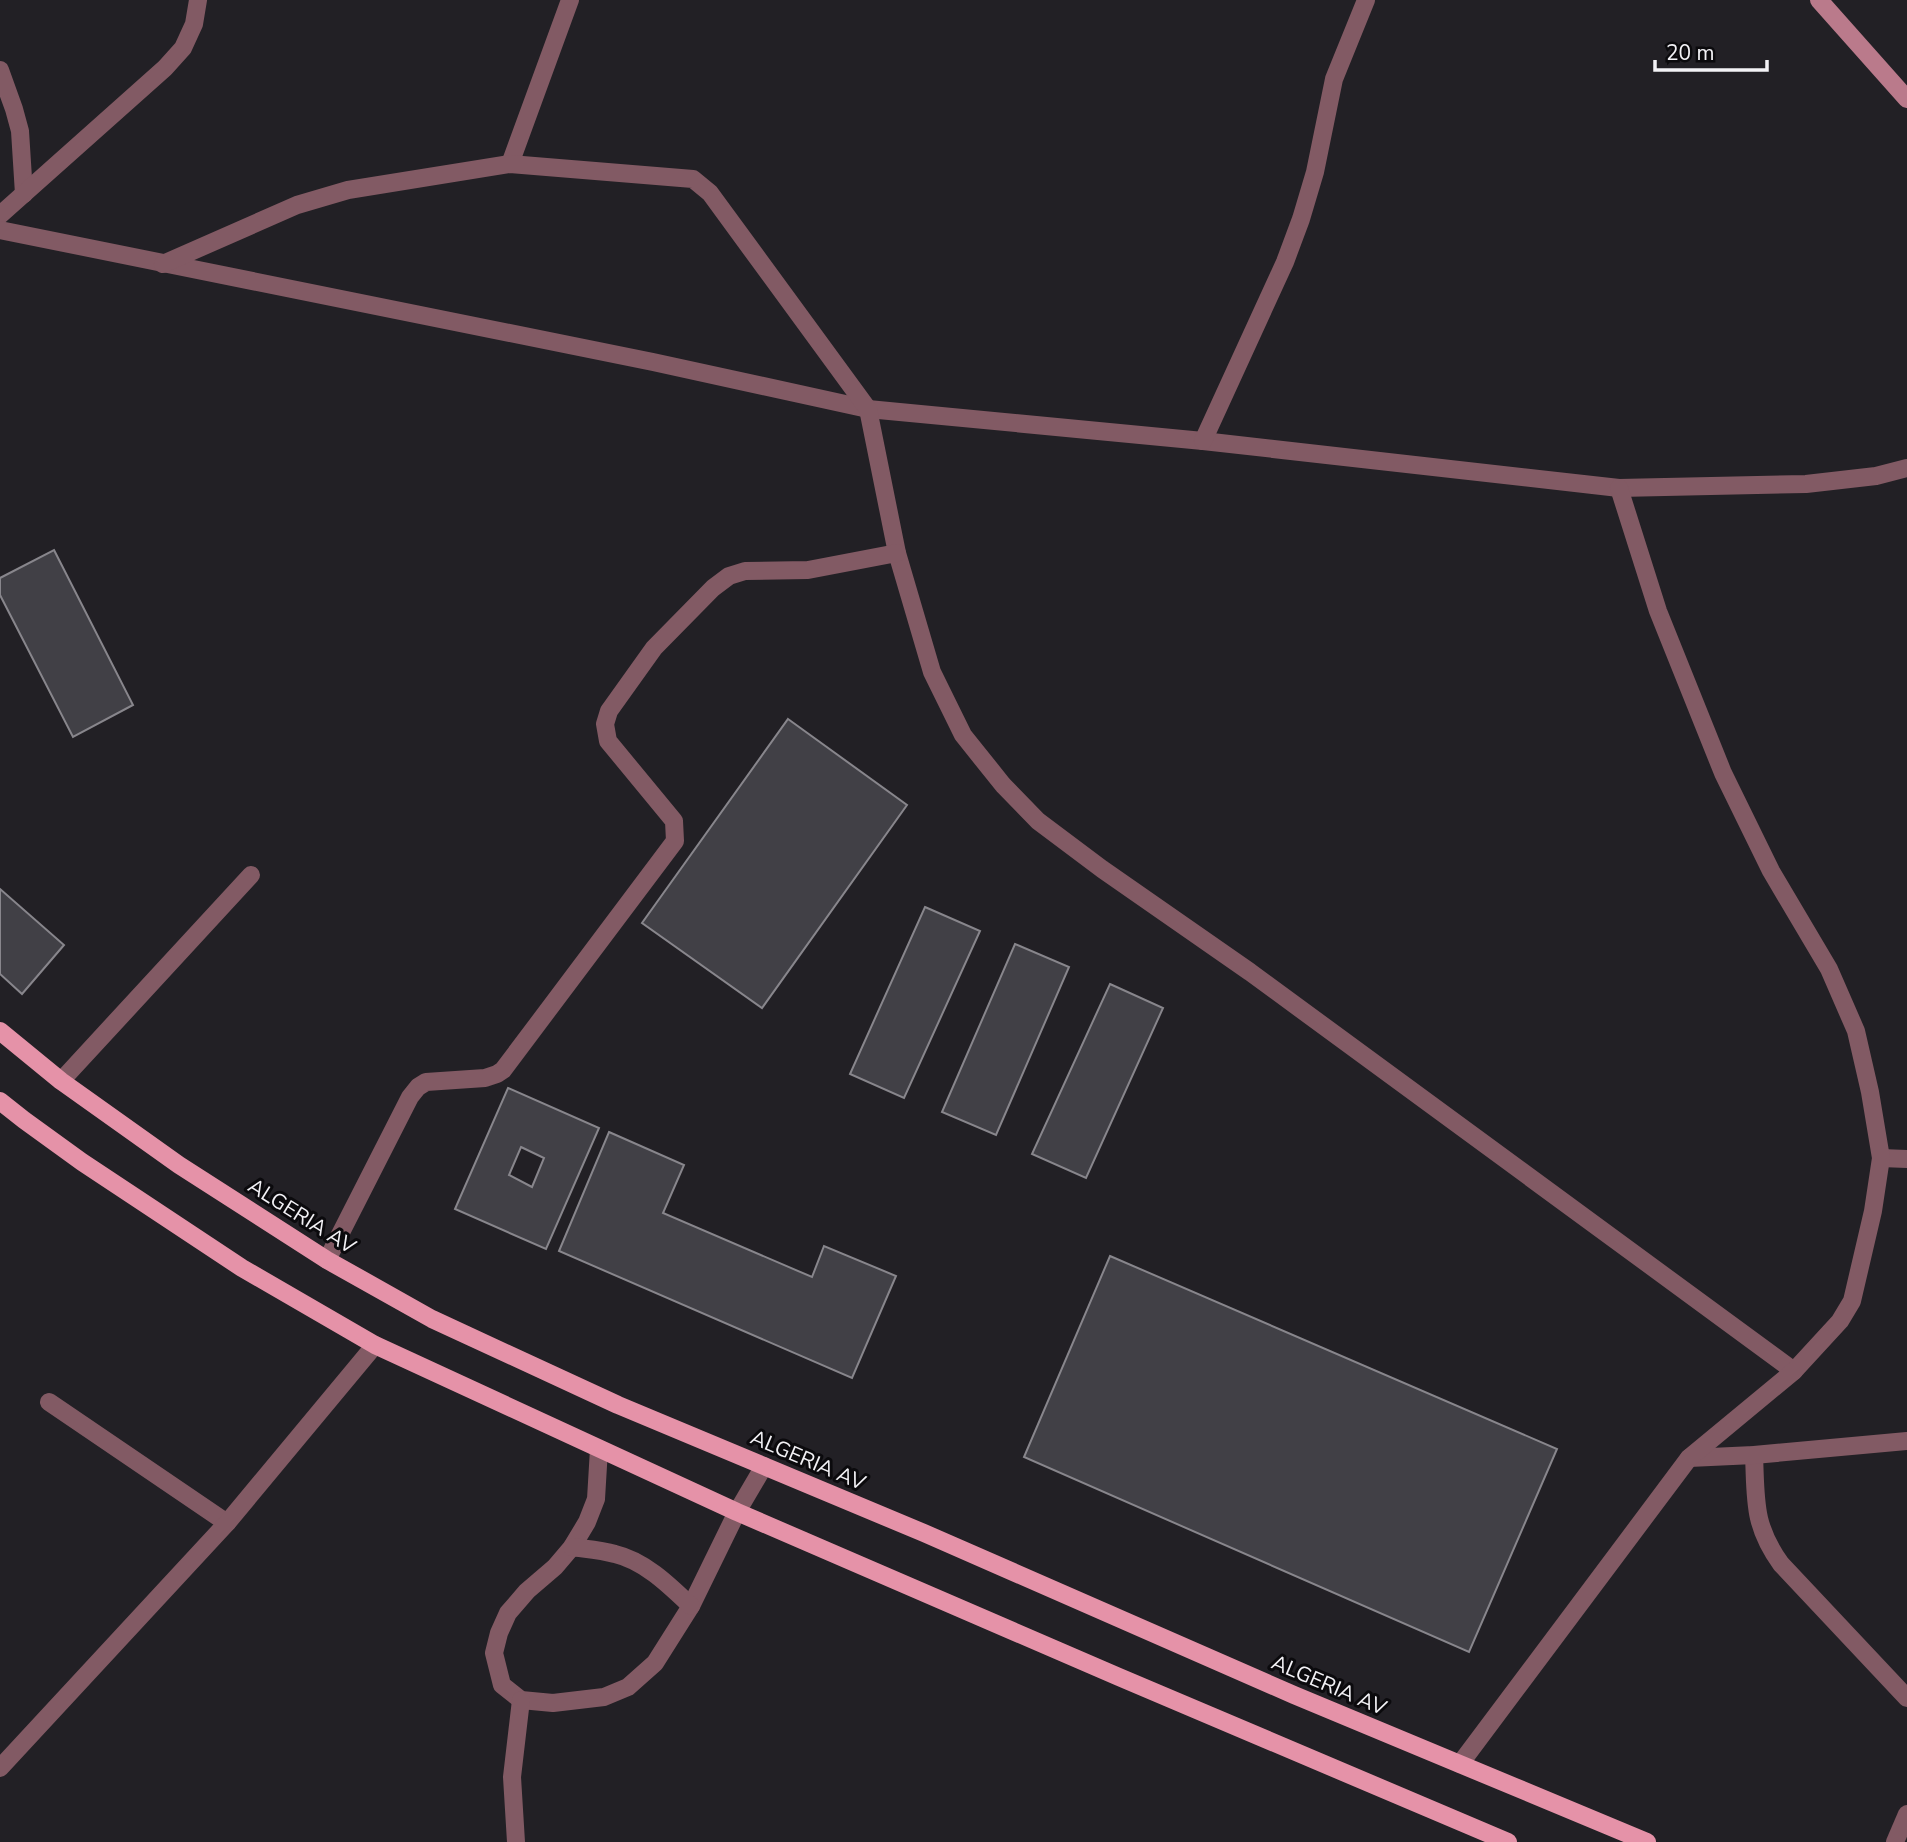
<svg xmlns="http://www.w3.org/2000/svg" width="1907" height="1842" font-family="'Nunito Sans',sans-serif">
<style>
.building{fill:#414046;stroke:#88868c;stroke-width:2;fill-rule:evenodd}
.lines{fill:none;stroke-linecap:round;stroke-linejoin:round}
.lane{stroke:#825a64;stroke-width:18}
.street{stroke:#825a64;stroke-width:18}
.secondary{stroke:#ba7a8b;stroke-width:18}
.primary{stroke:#e592a8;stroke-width:18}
.labels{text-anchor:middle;stroke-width:6;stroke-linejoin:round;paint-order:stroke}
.street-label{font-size:21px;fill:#f3f2f6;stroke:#0b0a0d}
</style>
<rect width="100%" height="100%" fill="#222025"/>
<!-- building -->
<g class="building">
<polygon points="54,550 133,705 73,737 0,595 0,578"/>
<polygon points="788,719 907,805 762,1008 642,923"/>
<polygon points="0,889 64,945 22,994 0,974"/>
<polygon points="925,907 980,931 904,1098 850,1074"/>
<polygon points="1015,944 1069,967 996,1135 942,1112"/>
<polygon points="1110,984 1163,1008 1086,1178 1032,1154"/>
<path d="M508 1088 599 1128 546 1249 455 1209ZM521 1147 544 1158 532 1187 509 1175Z"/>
<polygon points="609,1132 684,1165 663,1213 812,1277 824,1246 896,1276 852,1378 559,1251"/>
<polygon points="1110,1256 1557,1449 1469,1652 1024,1457"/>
</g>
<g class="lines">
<!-- lane -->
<g class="lane">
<polyline points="49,1402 227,1523"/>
<polyline points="599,1449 596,1499 587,1522 572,1547 555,1567 527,1591 508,1613 499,1633 494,1653 502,1685 521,1700 553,1703 604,1697 628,1687 655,1663 691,1606 737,1512 764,1466"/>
<path d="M572 1547C586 1549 601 1550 615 1554 645 1561 670 1586 691 1606"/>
<polyline points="0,1768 227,1523 375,1345"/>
<polyline points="516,1842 512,1777 521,1700"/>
</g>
<!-- street -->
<g class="street">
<polyline points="0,70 14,109 20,131 24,194"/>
<polyline points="510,164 570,0"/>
<polyline points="0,215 165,68 183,48 194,24 198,0"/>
<polyline points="0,230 653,362 868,409 1203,441 1619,488 1806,484 1876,476 1907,468"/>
<polyline points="163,264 297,205 348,190 510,164 693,179 710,193 868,409 897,553 932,672 963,735 1003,785 1038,821 1102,869 1250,972 1794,1371"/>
<polyline points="1203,441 1285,262 1301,219 1315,172 1334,79 1366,0"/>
<polyline points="61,1081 251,875"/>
<polyline points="1881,1158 1907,1159"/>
<polyline points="327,1260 410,1097 418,1087 426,1082 485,1078 497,1074 503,1070 675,841 674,821 608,741 605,724 609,711 654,648 713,588 729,576 745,571 808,570 897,553"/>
<path d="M1754 1455C1756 1501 1753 1525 1781 1564L1907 1698"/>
<polyline points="1689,1458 1754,1455 1907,1441"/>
<polyline points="1460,1764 1689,1458 1794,1371 1840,1321 1852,1301 1873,1211 1881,1158 1870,1092 1856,1031 1829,969 1771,871 1723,773 1658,611 1619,488"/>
<polyline points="1895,1842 1907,1814"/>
</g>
<!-- secondary -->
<polyline class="secondary" points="1819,0 1907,99"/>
<!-- primary -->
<g class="primary">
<polyline points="0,1031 61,1081 179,1165 327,1260 432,1319 618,1405 924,1533 1294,1695 1647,1842"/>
<polyline points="0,1101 24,1120 82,1162 242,1268 375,1345 737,1512 1119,1677 1508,1842"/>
</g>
</g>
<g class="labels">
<!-- street labels -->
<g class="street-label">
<text transform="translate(302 1216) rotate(32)" y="7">ALGERIA AV</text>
<text transform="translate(808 1460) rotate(23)" y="7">ALGERIA AV</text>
<text transform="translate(1329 1685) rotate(23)" y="7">ALGERIA AV</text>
</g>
</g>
<!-- scale -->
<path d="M1655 60v10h112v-10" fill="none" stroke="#f3f2f6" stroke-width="3.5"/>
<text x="1666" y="60" font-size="21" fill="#f3f2f6" stroke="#0b0a0d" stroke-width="5" paint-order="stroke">20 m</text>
</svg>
